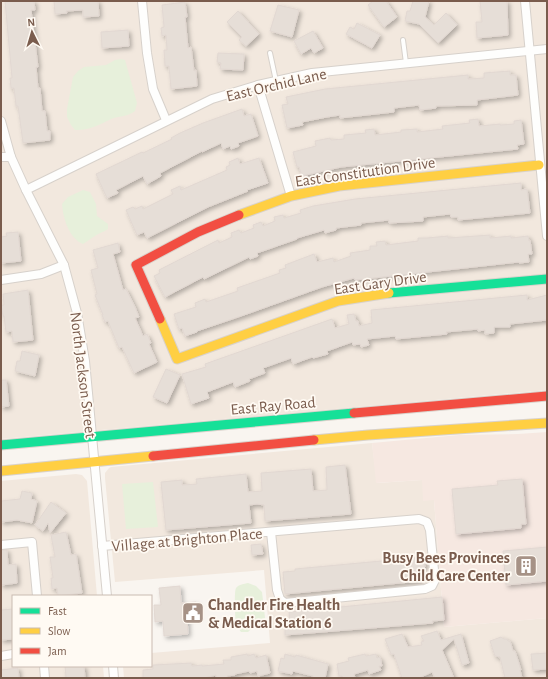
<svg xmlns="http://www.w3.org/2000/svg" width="548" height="679" font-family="'Alegreya Sans',sans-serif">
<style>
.residential{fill:#f2e8de}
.commercial{fill:#f6e8e1}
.green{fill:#e7f0db}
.building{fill:#e6ded7;stroke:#e2d8d2;filter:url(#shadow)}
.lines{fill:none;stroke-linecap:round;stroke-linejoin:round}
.lane-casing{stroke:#d7d1cb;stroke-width:6}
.street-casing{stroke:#d7d1cb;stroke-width:10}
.fast-casing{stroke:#d9d2cb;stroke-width:11}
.slow-casing{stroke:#d9d2cb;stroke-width:11}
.jam-casing{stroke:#d9d2cb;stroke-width:11}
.lane{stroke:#fefefd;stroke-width:4}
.street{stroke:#fefefd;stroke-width:8}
.fast{stroke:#16e098;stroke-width:9}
.slow{stroke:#ffcf43;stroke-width:9}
.jam{stroke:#f24e42;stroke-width:9}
.labels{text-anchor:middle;stroke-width:3.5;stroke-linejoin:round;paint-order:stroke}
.street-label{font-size:16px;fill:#7a5c4d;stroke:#fffaf3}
.poi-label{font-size:16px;font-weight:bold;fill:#7a5c4d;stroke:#fffaf3;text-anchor:end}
</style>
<defs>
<filter id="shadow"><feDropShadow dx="2.5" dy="2.5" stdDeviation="2" flood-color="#0004"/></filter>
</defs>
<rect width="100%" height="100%" fill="#f9f5f0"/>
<!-- residential -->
<g class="residential">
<polygon points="1,1 547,1 547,390 1,439"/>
<polygon points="372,443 377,483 422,480 434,500 444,627 547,618 547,678 124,678 123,666 151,666 151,653 270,643 264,570 115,582 105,478 105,473 109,468 111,467"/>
<polygon points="76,474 82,475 87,481 97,596 13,596 13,666 103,666 104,678 1,678 1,481"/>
</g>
<!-- commercial -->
<polygon class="commercial" points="547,432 547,618 444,627 434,500 423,501 422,480 376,483 372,443 459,435 518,434"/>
<!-- green -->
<g class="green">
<path d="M121 59 125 60 137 103 135 111C128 116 122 116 114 118 99 124 93 130 75 130L71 125 67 117V109L73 77 78 71 84 67 106 65 115 60Z"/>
<path d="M83 190 90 192 96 204 97 216 108 224V229C104 232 99 233 95 236 91 238 88 241 83 244 69 238 63 218 62 204L68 197Z"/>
<polygon points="153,482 158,527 126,529 122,484"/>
<path d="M248 583 256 586 262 592 266 626 253 627 248 632H241C239 629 237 627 236 624 235 619 234 591 236 588 239 584 244 584 248 583Z"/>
</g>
<!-- building -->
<g class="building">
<polygon points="5,1 34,1 35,10 31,10 38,67 36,67 38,88 40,88 42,111 45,111 47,131 50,131 50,140 23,143 18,106 16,106 14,88 11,88 10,78 12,78"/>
<polygon points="54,1 98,1 99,16 83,17 83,10 66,11 67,13 55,14"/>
<polygon points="373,1 386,1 397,17 384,27 368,5"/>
<polygon points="413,1 429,1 425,17 434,25 446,13 457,25 438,43 419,24 405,21 407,11 410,11"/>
<polygon points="480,1 507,1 508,35 477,38 476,22 482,22"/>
<polygon points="185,2 187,17 185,17 188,48 191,47 194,71 196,70 197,86 171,89 169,66 165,66 164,50 167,50 166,35 162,36 161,28 164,27 162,5"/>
<polygon points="278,5 299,10 292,37 270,31"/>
<polygon points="238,11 259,34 246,46 239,40 242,37 227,22"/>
<polygon points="357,23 380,35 372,48 346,34 350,27 354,29"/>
<polygon points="128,30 129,46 102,48 101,32"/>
<polygon points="313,31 323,48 314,53 311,48 301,54 294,41"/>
<polygon points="218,53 244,54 243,70 220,69 221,63 217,62"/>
<polygon points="510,71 510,75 516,75 518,95 477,100 477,105 436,106 436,108 420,110 419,105 394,108 394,112 340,118 340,115 327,117 302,122 303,125 287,128 282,105 288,104 286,97 325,89 468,75 468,79 484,78 484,73"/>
<polygon points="242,109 244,116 251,114 258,136 238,143 239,146 231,149 230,146 223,149 221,143 202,152 202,151 160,173 161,176 147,184 143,176 116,190 118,193 107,198 96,174 142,152 143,153 172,139 171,138 180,133 203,123"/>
<polygon points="478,119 479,126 500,124 500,125 514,124 514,121 521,120 524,144 517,145 518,149 341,167 302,176 299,167 297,167 293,152 316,146 315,141 330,138 331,140 344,139 344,135 366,133 365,130 374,129 375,135 401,132 401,130 417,129 417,132 443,129 442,126 470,123 469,120"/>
<polygon points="238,158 240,164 259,158 268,183 247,190 248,191 208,207 147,238 144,232 137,235 126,210 133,207 135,209 142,206 143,209 173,194 171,190 180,186 181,190 227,170 226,167 230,165 229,162"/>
<polygon points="521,183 521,190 527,189 530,213 458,220 458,217 451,217 450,214 423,217 423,221 389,223 389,220 361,223 361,225 336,228 336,230 325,233 324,230 297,238 297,239 257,253 258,256 250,259 249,257 204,279 203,277 165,297 154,276 160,273 159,270 218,240 219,243 232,237 231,233 239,230 241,233 254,228 253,225 261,222 263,226 275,221 274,217 283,215 284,218 301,213 300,210 313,206 355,199"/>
<polygon points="18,232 21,261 1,263 1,237 7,236 6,233"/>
<polygon points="490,235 490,238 511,236 511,238 528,236 529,241 530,240 532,254 528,254 529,262 519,263 519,262 355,280 354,278 322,287 244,315 197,331 197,332 185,336 182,328 179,329 174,314 196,307 195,303 205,299 206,302 238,291 237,288 280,273 279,270 286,268 285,265 314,254 317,262 333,258 334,262 351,256 350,253 370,250 370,246 377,246 376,242 385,241 386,245 418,241 418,238 427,238 448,236 448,238"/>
<polygon points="118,243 120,252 113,254 123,290 126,289 135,307 139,317 135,318 143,336 147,334 151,343 149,344 157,362 134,373 122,347 119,348 108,321 105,322 102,315 103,315 95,295 97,294 91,270 98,268 93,250"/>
<polygon points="28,290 33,340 13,342 12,331 6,332 4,316 3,316 1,305 4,305 3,294"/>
<polygon points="527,295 527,300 547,295 547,320 510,324 510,327 494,327 494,333 485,334 485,330 478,331 478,329 446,332 447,334 416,337 396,339 395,336 367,339 369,345 361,347 360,344 353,345 352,342 327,351 328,354 313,358 312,357 293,364 291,358 263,368 265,373 249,379 250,381 235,387 233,382 207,392 209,398 191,404 182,374 206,367 205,364 332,319 335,328 349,324 347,315 354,314 356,321 358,321 359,326 372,323 371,310"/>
<polygon points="22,351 39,355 35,376 15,371 17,361 20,361"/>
<polygon points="166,369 180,375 167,403 153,397"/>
<polygon points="1,380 6,380 9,406 1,407"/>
<polygon points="345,465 351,514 265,521 264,505 257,504 249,505 251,523 166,530 161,482 182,480 182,485 197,484 196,479 246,474 248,492 262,491 261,473 311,469 313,491 327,490 326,467"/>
<polygon points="522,479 526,524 521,524 521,528 456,534 452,489 498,485 497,481"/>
<polygon points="22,491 32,493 31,499 37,501 32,523 17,520 1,522 1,501 20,499"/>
<polygon points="51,502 66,513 50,533 48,523 43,531 35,525"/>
<polygon points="66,532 71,555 76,554 82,593 58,596 57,588 52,589 51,578 53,578 50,557 55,557 51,535"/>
<polygon points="261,544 263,554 252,555 251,545"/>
<polygon points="547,547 547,581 506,585 503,551"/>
<polygon points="1,550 7,550 8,565 16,564 17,583 1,585"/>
<polygon points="424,557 425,567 420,568 421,581 285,594 283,572 295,571 295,569"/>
<polygon points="180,586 181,603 196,602 197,617 187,617 188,634 164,636 163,621 155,622 154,605 161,605 159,588"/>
<polygon points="442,597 444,620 432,621 433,623 285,635 285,626 290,626 289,612"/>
<polygon points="13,609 13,639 1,640 1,610"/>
<polygon points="437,631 441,640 461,634 469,663 462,665 454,639 442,650 454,678 435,678 432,672 419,678 402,678 394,654 391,654 385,639 402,634 408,647 422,645 421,642 424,641 421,636"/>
<polygon points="501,637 504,639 507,639 508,641 510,641 513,651 515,651 521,670 520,670 522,678 505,678 500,657 495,656 490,641"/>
<polygon points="547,653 547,669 533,670 531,654"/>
<polygon points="247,654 248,656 254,654 256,658 266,655 270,673 258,676 257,671 250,673 249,671 235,674 235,675 227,676 227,678 216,678 216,675 204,678 143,678 143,670 153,669 153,665 191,663 192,666 202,665 202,666 224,664 223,660 231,660 231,657"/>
<polygon points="285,654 295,657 296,655 328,664 325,678 313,678 313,676 293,671 292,674 278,671 281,658 284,659"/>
<polygon points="365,654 366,656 376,654 377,658 380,657 382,666 379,666 381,670 369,674 368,670 354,674 355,678 343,678 342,676 339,676 337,664 349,661 348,658"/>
<polygon points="65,666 84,666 85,678 66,678"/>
<polygon points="18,668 19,678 1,678 1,670"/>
</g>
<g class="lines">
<!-- lane casing -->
<g class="lane-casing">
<g id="lane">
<polyline points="403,40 406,63"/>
<polyline points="270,53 276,81"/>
</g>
</g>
<!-- street casing -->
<g class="street-casing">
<g id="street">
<polyline points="142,1 147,53 153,89 166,120"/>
<polyline points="525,1 547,236"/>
<polyline points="258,85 291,196"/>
<polyline points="1,121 11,157 26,190 64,265 77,313 85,361 107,596"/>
<polyline points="1,157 11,157"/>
<polyline points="26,190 212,99 258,85 312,73 547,49"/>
<polyline points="1,280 41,274 64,265"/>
<polyline points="1,545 32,542 37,596"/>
<polyline points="102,546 419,519 427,522 430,530 435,580 432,586 425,589 285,603 280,599 277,590 271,532"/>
<polyline points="1,656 13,654"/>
<polyline points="44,666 45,678"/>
<polyline points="113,666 114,678"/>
</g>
</g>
<!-- fast casing -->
<g class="fast-casing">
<g id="fast">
<polyline points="389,293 547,279"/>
<polyline points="1,445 354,413"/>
</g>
</g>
<!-- slow casing -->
<g class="slow-casing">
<g id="slow">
<polyline points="239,215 291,196 339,186 539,165"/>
<polyline points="160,319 177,359 338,301 389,293"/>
<polyline points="314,440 368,435 547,423"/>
<polyline points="1,471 153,456"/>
</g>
</g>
<!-- jam casing -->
<g class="jam-casing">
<g id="jam">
<polyline points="160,319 136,265 198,232 239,215"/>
<polyline points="354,413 547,396"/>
<polyline points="153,456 314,440"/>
</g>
</g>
<!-- lane -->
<use href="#lane" class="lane"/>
<!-- street -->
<use href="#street" class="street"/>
<!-- fast -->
<use href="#fast" class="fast"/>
<!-- slow -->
<use href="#slow" class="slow"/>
<!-- jam -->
<use href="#jam" class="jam"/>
</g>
<!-- icons -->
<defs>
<g id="building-square" transform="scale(1.15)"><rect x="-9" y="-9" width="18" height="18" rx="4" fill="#a69286" stroke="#fffaf3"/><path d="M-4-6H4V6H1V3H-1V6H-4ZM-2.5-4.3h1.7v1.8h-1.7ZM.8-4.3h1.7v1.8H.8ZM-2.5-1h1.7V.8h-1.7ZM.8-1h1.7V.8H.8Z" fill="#fff"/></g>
<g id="civic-square" transform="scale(1.15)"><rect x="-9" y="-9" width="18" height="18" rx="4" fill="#a69286" stroke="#fffaf3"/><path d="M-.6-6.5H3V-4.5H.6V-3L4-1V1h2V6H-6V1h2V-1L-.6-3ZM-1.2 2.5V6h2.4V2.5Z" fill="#fff"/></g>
</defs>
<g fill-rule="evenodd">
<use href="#building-square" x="526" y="566"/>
<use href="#civic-square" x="193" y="613"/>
</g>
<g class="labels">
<!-- street labels -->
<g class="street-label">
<text transform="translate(276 84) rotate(-13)" y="6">East Orchid Lane</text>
<text transform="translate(365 171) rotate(-8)" y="6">East Constitution Drive</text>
<text transform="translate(380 282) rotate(-8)" y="6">East Gary Drive</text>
<text transform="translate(84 375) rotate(83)" y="6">North Jackson Street</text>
<text transform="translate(273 405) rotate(-5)" y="6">East Ray Road</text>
<text transform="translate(187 539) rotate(-5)" y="6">Village at Brighton Place</text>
</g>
<!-- poi labels -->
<g class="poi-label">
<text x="510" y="563">Busy Bees Provinces<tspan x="510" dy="18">Child Care Center</tspan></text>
<text x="208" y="610" text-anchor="start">Chandler Fire Health<tspan x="208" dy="18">&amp; Medical Station 6</tspan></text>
</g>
</g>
<!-- border -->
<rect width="548" height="679" fill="none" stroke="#7a5c4d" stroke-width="4"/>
<!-- legend -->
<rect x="12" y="595" width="140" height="72" fill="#fffaf3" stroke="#cabbb1"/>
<rect x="20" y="608" width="20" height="6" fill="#16e098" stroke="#cabbb1"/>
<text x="48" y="615" font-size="12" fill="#7a5c4d">Fast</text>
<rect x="20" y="628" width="20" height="6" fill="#ffcf43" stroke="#cabbb1"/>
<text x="48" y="635" font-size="12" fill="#7a5c4d">Slow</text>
<rect x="20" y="648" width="20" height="6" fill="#f24e42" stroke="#cabbb1"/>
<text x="48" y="655" font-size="12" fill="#7a5c4d">Jam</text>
<!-- north arrow -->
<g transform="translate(32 32) rotate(355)" stroke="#fffaf3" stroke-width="3" paint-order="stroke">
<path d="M0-3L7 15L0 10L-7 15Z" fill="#7a5c4d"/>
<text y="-6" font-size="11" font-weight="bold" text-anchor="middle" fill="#7a5c4d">N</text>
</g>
</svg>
